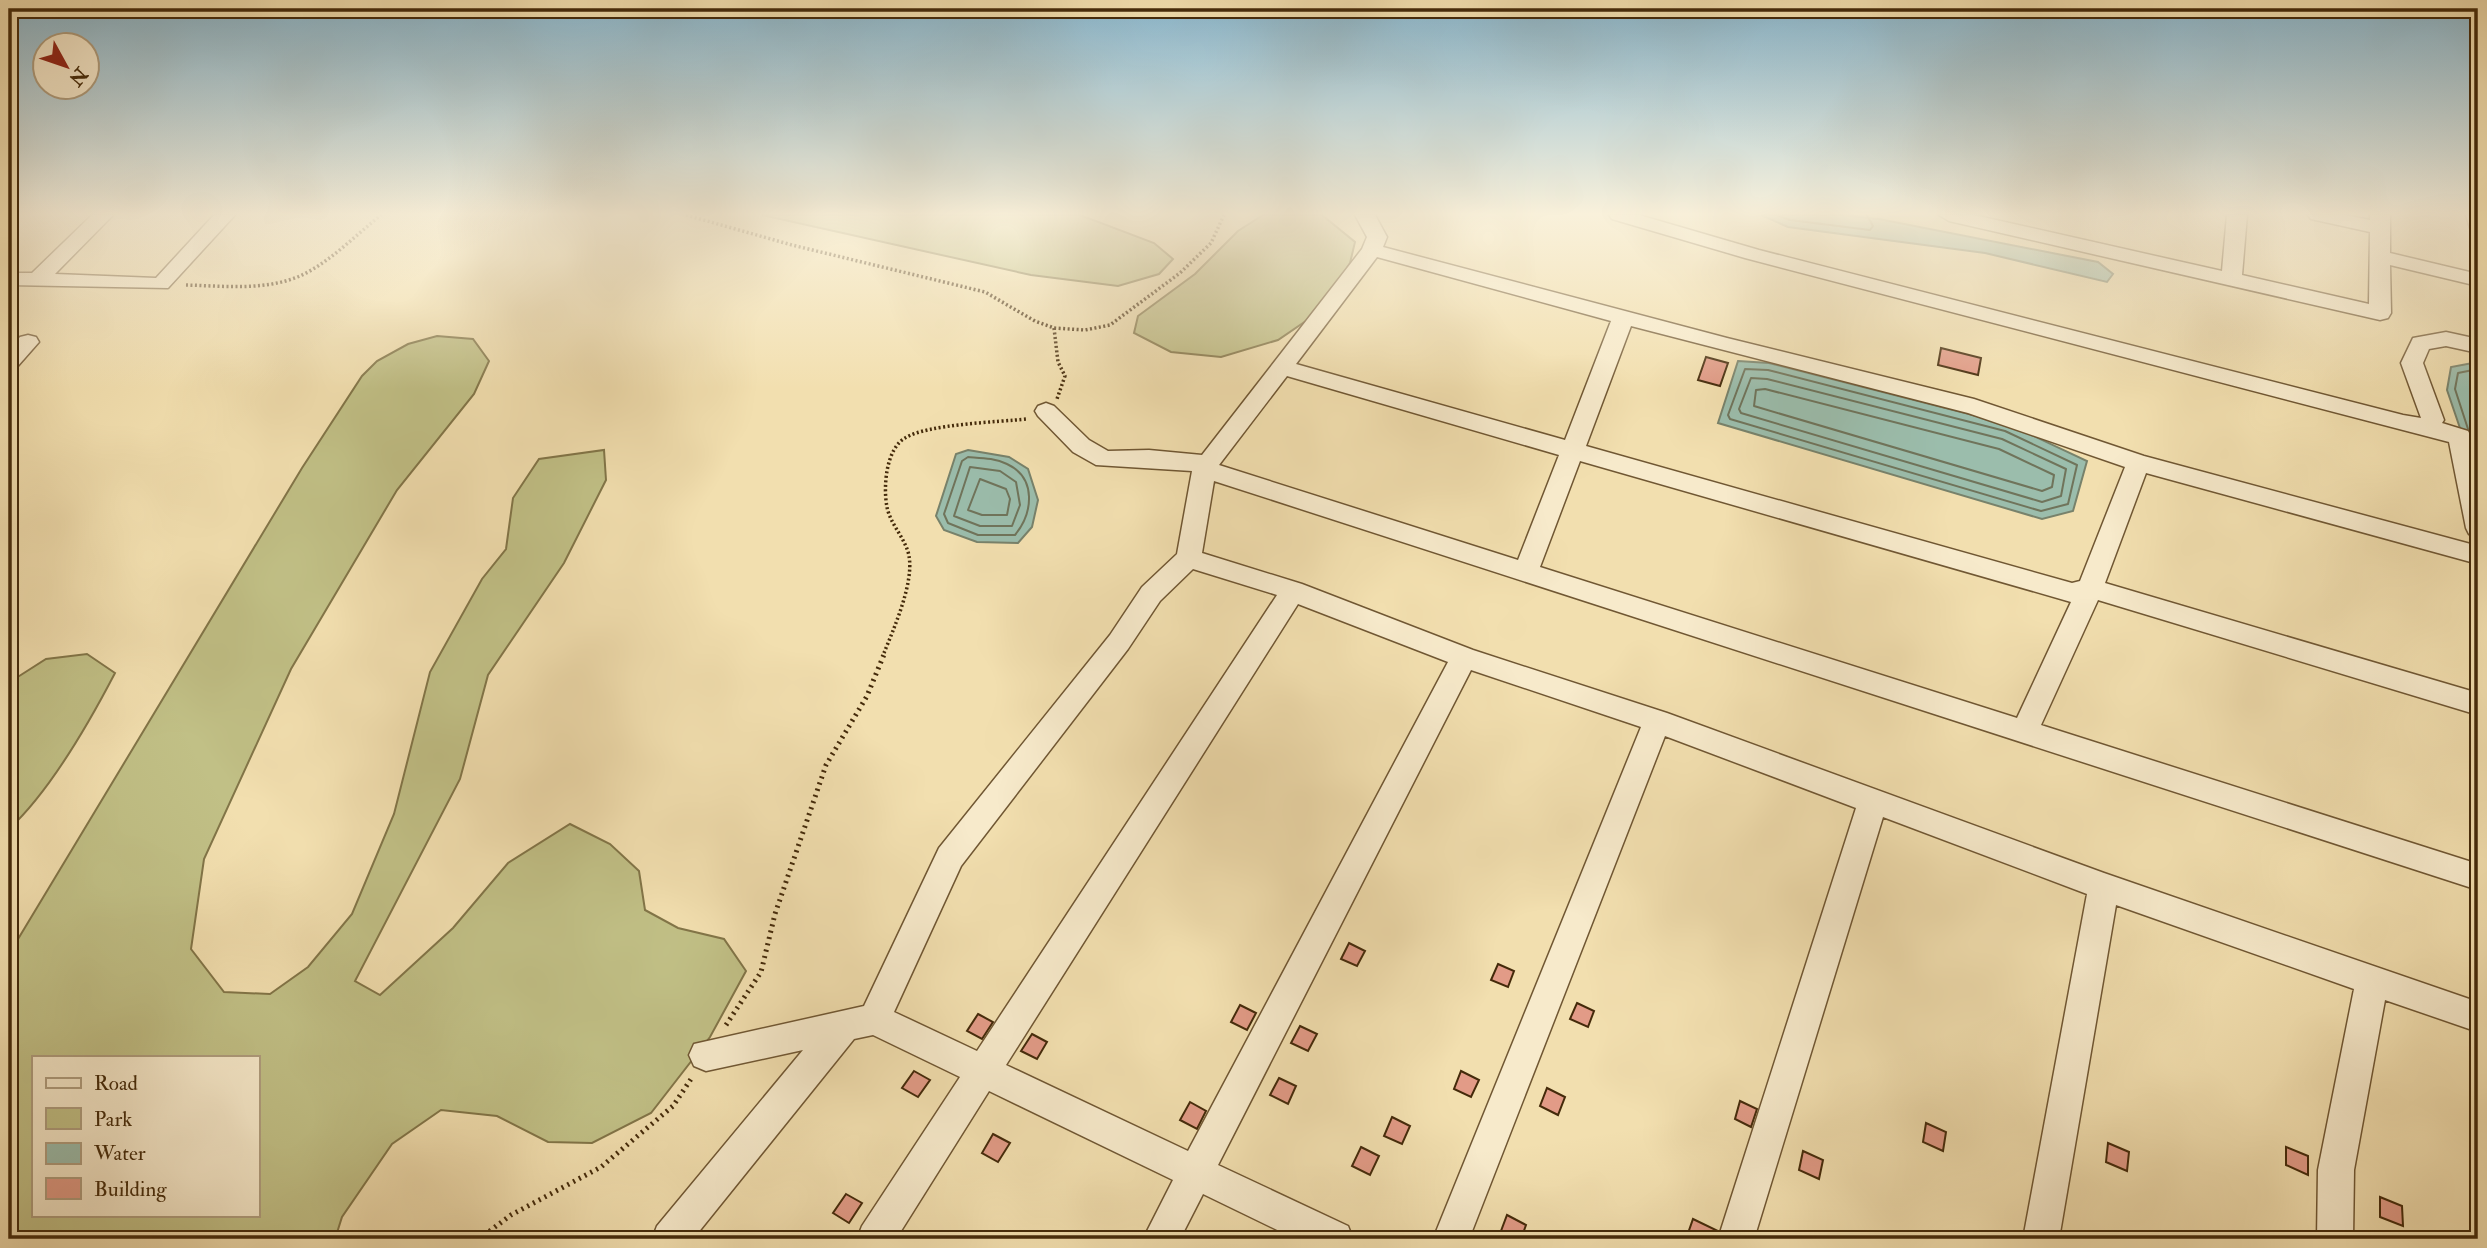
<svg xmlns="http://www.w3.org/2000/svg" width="2487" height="1248" font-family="'IM FELL Double Pica',serif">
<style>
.green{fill:#c1c086;stroke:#827548;stroke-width:2;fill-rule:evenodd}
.water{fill:#9bbdac;stroke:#78826b;stroke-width:2}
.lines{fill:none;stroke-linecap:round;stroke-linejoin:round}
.shore{stroke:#70745b;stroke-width:2}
.building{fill:#e29b87;stroke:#442a0a;stroke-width:2}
.minor-casing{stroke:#705733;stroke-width:3}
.path-far1{stroke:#442a0a;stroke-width:3.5;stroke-dasharray:2 2.5;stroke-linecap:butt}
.path{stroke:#442a0a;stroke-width:5;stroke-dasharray:2 4.5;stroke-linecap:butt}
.minor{fill:#f7eacb;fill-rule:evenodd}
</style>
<rect width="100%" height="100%" fill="#f2dfaf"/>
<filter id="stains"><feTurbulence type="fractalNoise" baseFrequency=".00286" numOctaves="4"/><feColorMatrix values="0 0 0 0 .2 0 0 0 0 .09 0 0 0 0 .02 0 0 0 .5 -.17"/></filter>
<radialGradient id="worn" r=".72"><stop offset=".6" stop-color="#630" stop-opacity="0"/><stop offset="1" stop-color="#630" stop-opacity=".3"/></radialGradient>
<!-- green -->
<g class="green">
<polygon points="762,215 1080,215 1154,243 1173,259 1159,274 1118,286 1031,275"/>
<polygon points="1263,215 1322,215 1355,242 1350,263 1319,312 1278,340 1221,357 1171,352 1134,333 1138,316 1195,274 1238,231"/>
<path d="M437 336 473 339 489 361 474 394 397 490 291 669 204 859 191 949 224 992 270 994 308 967 352 914 394 814 430 672 482 579 506 549 513 498 539 459 604 450 606 480 564 563 488 675 460 779 355 981 380 995 453 928 508 863 570 824 610 844 639 871 645 910 678 928 724 939 746 971 710 1037 651 1113 592 1143 548 1142 497 1116 441 1110 392 1144 342 1217 335 1239H9V954L302 468 362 376 377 361 408 344ZM33 1057H257V1215H33Z"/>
<path d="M87 654 115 673C89 723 50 791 9 829V707L13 680 46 659Z"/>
</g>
<!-- water -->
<g class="water">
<polygon points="1766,215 1841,215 1879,219 2098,262 2113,274 2107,282 1985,253 1788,227 1763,216"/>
<polygon points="1738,361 1769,363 2008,424 2087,461 2073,511 2042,519 1718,423"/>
<polygon points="2478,362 2478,481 2447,390 2451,367"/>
<polygon points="968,450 1009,457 1028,469 1038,500 1032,527 1018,543 977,542 944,530 936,516 956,454"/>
</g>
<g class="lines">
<!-- shore -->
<g class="shore">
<polyline points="1777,215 1790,220 1870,230 1873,226 1867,215"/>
<polygon points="1745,369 1768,370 2005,431 2077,465 2068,504 2041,511 1730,419 1728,415"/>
<polygon points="1751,378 1767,379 2002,439 2066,469 2061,496 2042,502 1741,413 1739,409"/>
<polygon points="1765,389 1999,449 2054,475 2052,487 2042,491 1754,406 1756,390"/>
<polyline points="2468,429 2455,389 2458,373 2478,369"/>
<path d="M968 457C981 458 995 458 1007 464 1037 478 1033 513 1015 535H978L948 523 944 514 962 461Z"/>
<polygon points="970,467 1000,471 1016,482 1020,505 1012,526 980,526 954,516"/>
<polygon points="980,479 1006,489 1010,499 1007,515 982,515 968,510"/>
</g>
</g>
<!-- building -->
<g class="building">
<polygon points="1941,348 1981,358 1978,375 1938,365"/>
<polygon points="1706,357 1728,363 1720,386 1698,380"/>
<polygon points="1349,943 1365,951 1357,966 1341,959"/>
<polygon points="1498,964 1514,971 1508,987 1491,980"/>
<polygon points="1577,1003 1594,1011 1588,1027 1570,1019"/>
<polygon points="1240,1005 1256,1013 1247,1030 1231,1022"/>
<polygon points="978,1014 993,1022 982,1039 967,1031"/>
<polygon points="1300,1026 1317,1034 1308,1051 1291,1043"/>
<polygon points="1032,1034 1047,1042 1037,1059 1021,1051"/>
<polygon points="914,1071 930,1080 918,1097 902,1088"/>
<polygon points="1461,1071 1479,1080 1471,1097 1454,1089"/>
<polygon points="1279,1078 1296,1086 1288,1104 1270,1095"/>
<polygon points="1547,1088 1565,1097 1558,1115 1540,1106"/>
<polygon points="1740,1101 1757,1109 1751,1127 1735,1119"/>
<polygon points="1190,1102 1206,1111 1197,1129 1180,1120"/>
<polygon points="1392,1117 1410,1126 1402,1144 1384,1136"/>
<polygon points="1926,1123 1946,1132 1943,1151 1923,1142"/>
<polygon points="993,1134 1010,1143 998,1162 982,1153"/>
<polygon points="2108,1143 2129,1152 2127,1171 2106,1162"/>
<polygon points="1361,1147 1379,1156 1370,1175 1352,1166"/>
<polygon points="2286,1147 2308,1156 2308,1175 2286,1165"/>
<polygon points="1803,1151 1823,1160 1819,1179 1799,1170"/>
<polygon points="846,1194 862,1203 849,1223 833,1213"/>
<polygon points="2380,1197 2402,1206 2403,1226 2380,1217"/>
<polygon points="1507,1215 1526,1225 1521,1239 1498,1239"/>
<polygon points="1693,1219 1718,1231 1716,1239 1686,1239"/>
</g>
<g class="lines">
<!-- minor casing -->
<g class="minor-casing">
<g id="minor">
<polygon points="92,215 113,215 55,274 156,278 214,215 235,215 168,288 9,285 9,273 32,273"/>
<path d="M1355 215H1375L1387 237 1383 247 1727 338 1974 399 2144 456 2478 546V564L2146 473 2105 583 2478 693V715L2098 600 2041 725 2478 864V890L1214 481 1202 553 1302 584 1473 650 1667 713 2104 873 2478 1002V1032L2385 1000 2354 1170 2353 1239H2317L2318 1170 2354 989 2116 905 2059 1239H2023L2087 894 1883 817 1754 1239H1718L1856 808 1665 736 1469 1239H1433L1641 727 1471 670 1218 1165 1348 1226 1353 1239H1296L1203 1194 1180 1239H1143L1173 1180 989 1091 896 1239H857L862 1226 960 1077 873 1035 854 1039 693 1239H652L657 1226 803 1050 706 1071 694 1066 689 1055 694 1044 864 1006 939 848 1110 635 1142 587 1177 554 1192 471 1096 465 1073 452 1038 416 1035 411 1038 406 1046 403 1054 406 1089 440 1108 451 1149 450 1202 455 1362 249 1367 237ZM1377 257 1611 321 1565 440 1296 364ZM1631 326 1968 413 2125 467 2080 581 2072 583 1586 446ZM1287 376 1559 455 1518 560 1219 465ZM1580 461 2071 602 2017 718 1540 567ZM1193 569 1277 595 977 1051 894 1012 961 866 1128 649 1160 601ZM1298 604 1448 662 1188 1151 1006 1065Z"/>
<path d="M1609 215H1639L1759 250 2403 415 2421 418 2401 363 2413 338 2446 332 2478 339V353L2446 346 2429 349 2423 363 2444 420 2442 423 2468 431C2486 460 2478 505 2478 537L2469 534 2466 528 2449 442 1745 258 1612 219Z"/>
<polygon points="1939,215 1974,215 2222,271 2227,215 2247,215 2242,275 2369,304 2370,232 2311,219 2308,215 2345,215 2370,220 2370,215 2390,215 2390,253 2478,274 2478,286 2390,265 2391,313 2388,318 2380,320 1949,221"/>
<polygon points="2466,215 2478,215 2478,233 2471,231"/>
<polygon points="28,335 36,337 39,342 17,367 9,369 9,349 20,337"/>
</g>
</g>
<!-- path-far1 -->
<g class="path-far1">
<polyline points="686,215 792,245 985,292 1035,321 1054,328 1085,330 1110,325 1180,273 1211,243 1224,215"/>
<path d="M186 285C227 286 271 292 308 272 335 257 357 234 381 215"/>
<polyline points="1054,328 1058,362 1065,376 1057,399"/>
<path d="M884 653C894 628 914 583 909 556 906 539 890 524 887 507 883 487 886 449 905 438 927 424 999 422 1027 419"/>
</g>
<!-- path -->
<g class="path">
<polyline points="726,1025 761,972 775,914 826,765 867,696 885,652"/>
<polyline points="479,1239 511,1215 601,1167 673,1106 693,1076"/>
</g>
<!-- minor -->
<use href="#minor" class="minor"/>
</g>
<!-- sky -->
<linearGradient id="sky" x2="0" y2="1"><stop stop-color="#89b8d0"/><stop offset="0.55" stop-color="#f9f1db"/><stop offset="1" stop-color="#f9f1db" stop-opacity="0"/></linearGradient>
<rect width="2487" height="389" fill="url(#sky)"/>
<!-- margin -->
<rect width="2487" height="1248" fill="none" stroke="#f2dfaf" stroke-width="35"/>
<rect x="10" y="10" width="2466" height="1227" fill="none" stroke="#442a0a" stroke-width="3.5"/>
<rect x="18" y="18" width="2452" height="1213" fill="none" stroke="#442a0a" stroke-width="2"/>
<!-- legend -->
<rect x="32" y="1056" width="228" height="161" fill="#f7eacb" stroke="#af9d7e" stroke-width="2"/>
<rect x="46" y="1078" width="35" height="10" fill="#f7eacb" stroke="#af9d7e" stroke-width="2"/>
<text x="94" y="1090" font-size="21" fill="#442a0a">Road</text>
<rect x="46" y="1108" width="35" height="21" fill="#c1c086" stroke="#af9d7e" stroke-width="2"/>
<text x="94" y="1126" font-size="21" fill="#442a0a">Park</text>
<rect x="46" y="1143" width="35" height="21" fill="#9bbdac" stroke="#af9d7e" stroke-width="2"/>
<text x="94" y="1160" font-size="21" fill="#442a0a">Water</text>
<rect x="46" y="1178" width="35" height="21" fill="#e29b87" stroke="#af9d7e" stroke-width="2"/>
<text x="94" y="1196" font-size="21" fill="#442a0a">Building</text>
<!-- north arrow -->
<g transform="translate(66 66) rotate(130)"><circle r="33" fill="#f7eacb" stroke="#af9d7e" stroke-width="2"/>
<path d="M0-5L12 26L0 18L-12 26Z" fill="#8f2418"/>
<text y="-10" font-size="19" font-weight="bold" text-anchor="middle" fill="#442a0a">N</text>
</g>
<rect width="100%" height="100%" filter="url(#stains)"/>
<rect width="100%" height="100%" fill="url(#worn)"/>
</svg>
